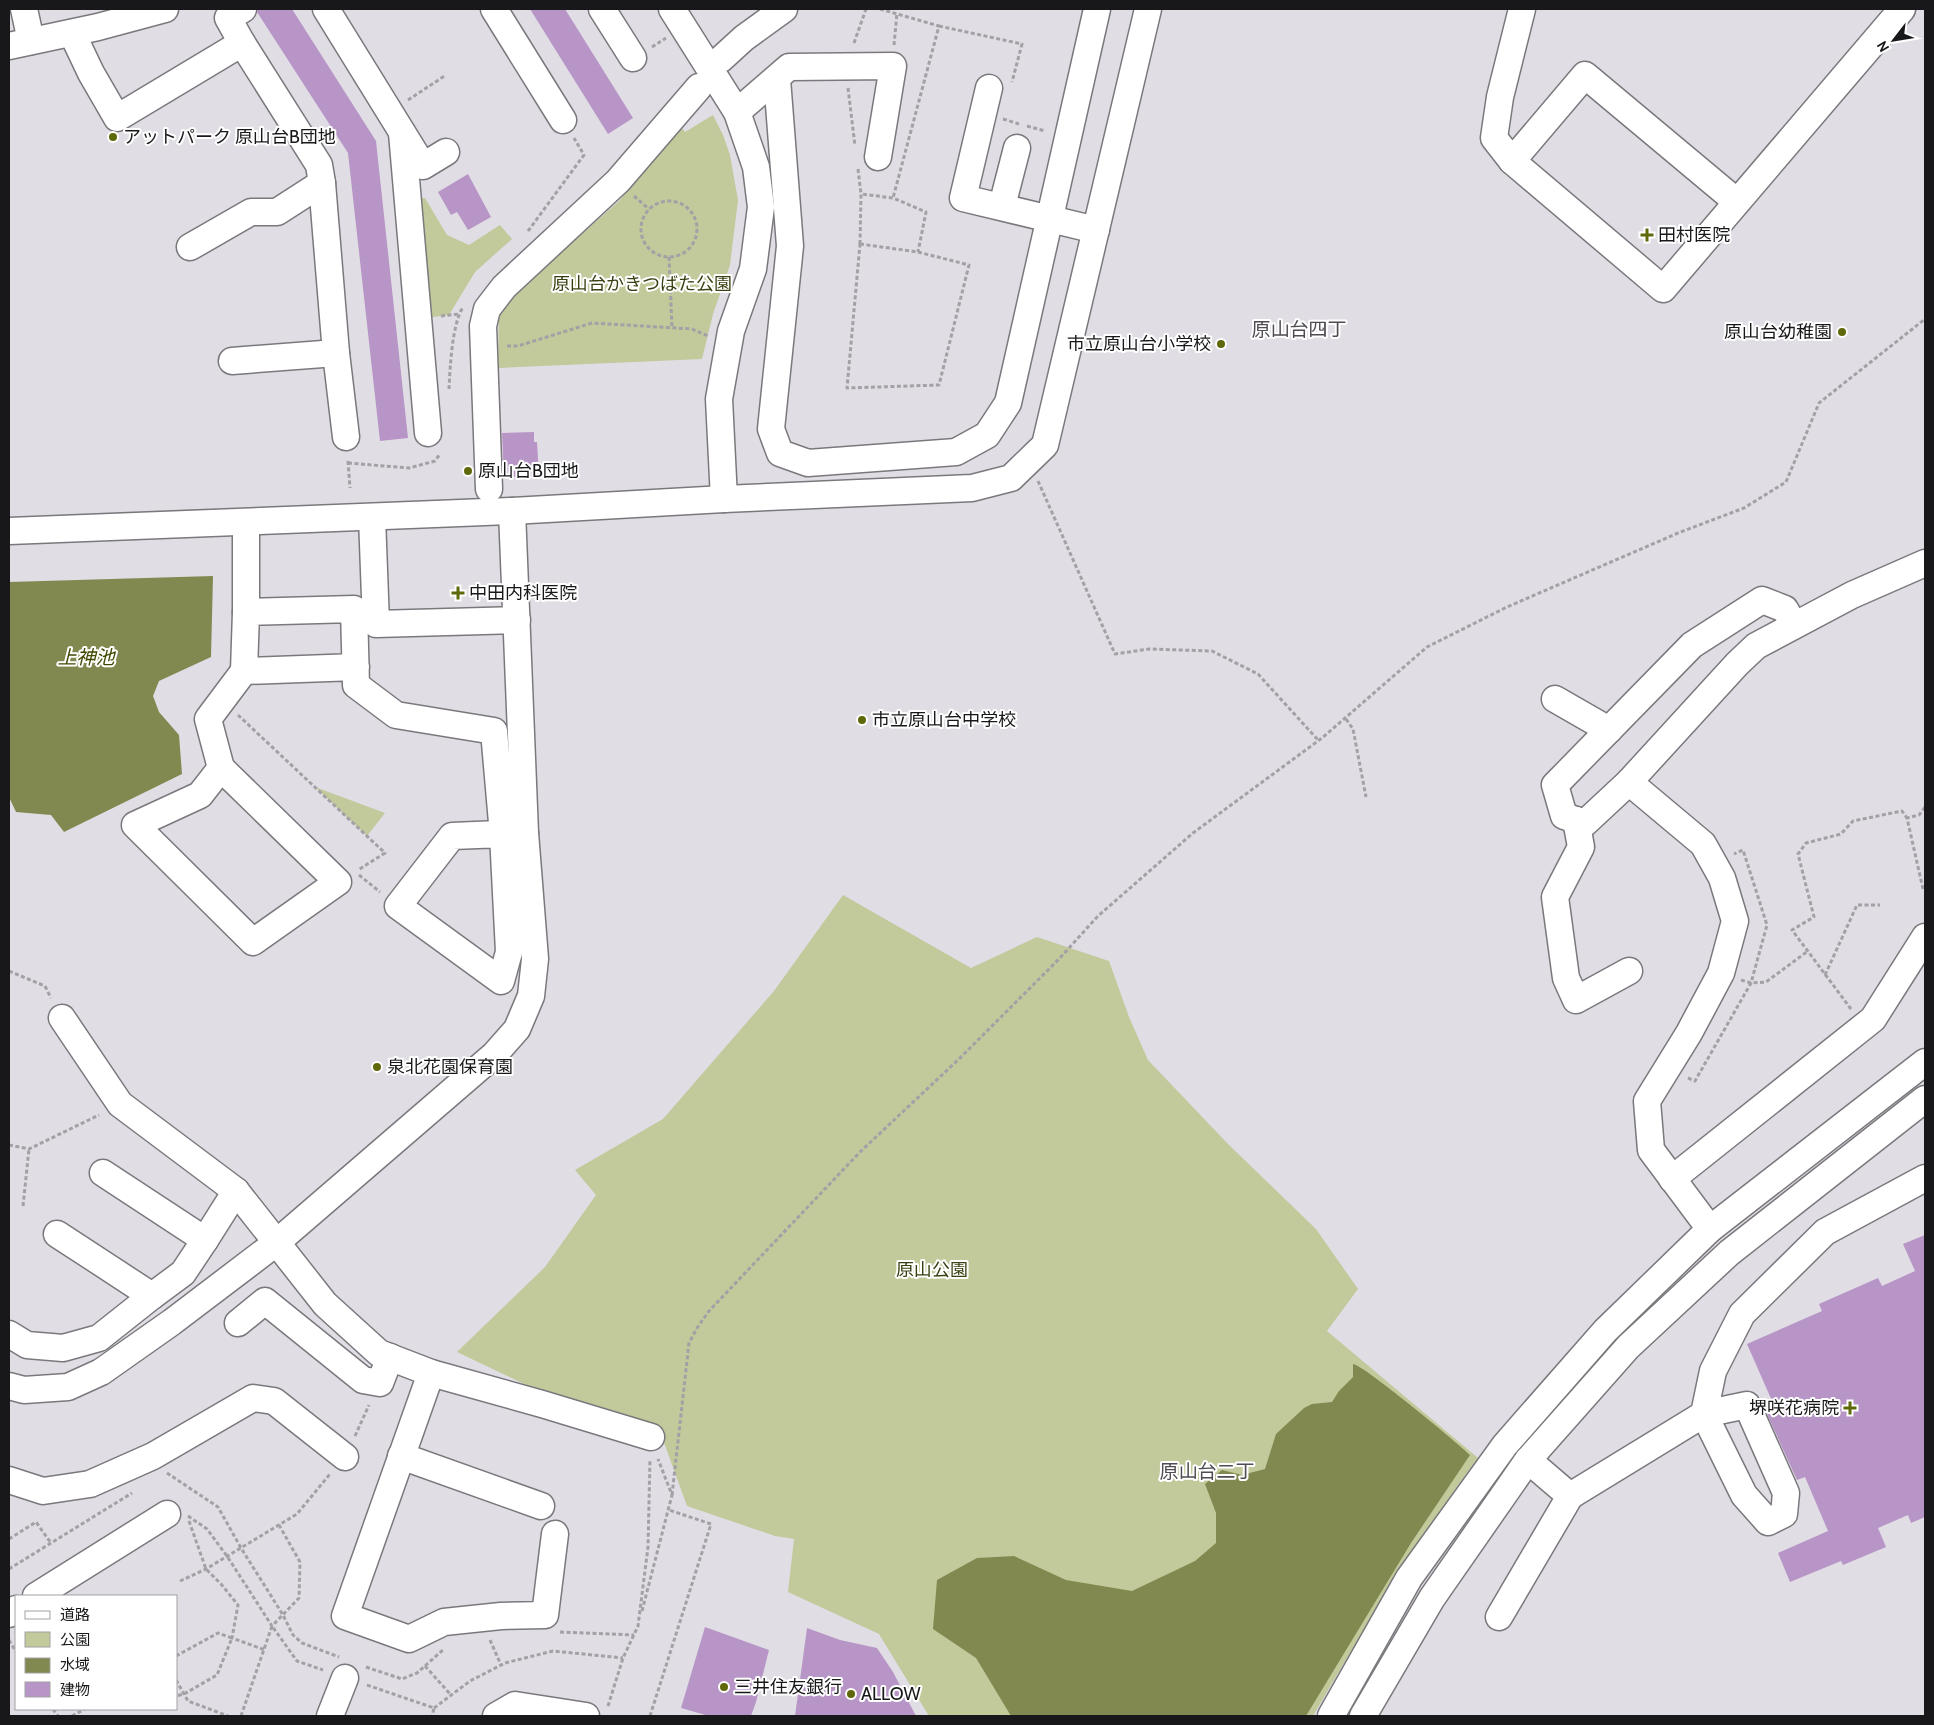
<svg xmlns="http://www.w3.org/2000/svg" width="1934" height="1725" font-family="Cabin,'Noto Sans JP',sans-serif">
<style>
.green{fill:#c2c99b}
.water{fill:#818950}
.building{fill:#b795c7}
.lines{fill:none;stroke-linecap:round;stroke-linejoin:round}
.minor-casing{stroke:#7b787d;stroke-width:29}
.path{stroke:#a3a0a6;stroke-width:3;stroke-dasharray:4 2.5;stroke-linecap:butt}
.minor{stroke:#fff;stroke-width:26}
.poi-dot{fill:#5f680a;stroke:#fff;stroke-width:2}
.labels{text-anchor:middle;stroke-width:4;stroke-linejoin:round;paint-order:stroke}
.poi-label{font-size:18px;fill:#181719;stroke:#fff;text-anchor:start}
.park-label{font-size:18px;fill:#3b4012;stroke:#fff}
.neighbourhood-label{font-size:19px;fill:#504c52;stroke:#fff}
.water-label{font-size:19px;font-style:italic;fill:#424800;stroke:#fff}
</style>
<rect width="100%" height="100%" fill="#e1dde4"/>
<!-- green -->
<g class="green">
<polygon points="713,115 723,135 730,155 738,200 730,265 713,314 702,359 498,368 499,308 619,201 680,126 685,132"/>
<polygon points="425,198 447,235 469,245 500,225 512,239 475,272 449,315 417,319 407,199"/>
<polygon points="315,787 385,813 367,836"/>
<path d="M843 895 971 968 1037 937 1109 961 1129 1017 1148 1060 1228 1144 1316 1229 1358 1289 1327 1331 1478 1458C1417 1540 1364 1628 1313 1716H929L879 1634 788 1592 794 1539 775 1536 687 1506 658 1426 560 1401 457 1352 545 1267 596 1195 575 1170 663 1119 774 991Z"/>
</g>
<!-- water -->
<g class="water">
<polygon points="213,576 211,657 159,681 153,696 159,712 179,735 182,774 64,832 51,815 16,812 9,797 9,582"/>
<path d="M1353 1364C1362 1364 1458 1443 1470 1455L1411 1543 1306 1716H1011L976 1658 933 1629 937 1580 977 1558 1014 1556 1066 1580 1132 1591 1195 1561 1216 1543V1513L1205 1484 1222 1470 1242 1475 1265 1469 1276 1434 1304 1408 1312 1404 1332 1402 1339 1391 1353 1377Z"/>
</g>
<!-- building -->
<g class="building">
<polygon points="258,9 292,9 376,141 408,438 380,441 348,153 257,12"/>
<polygon points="530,9 565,9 633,118 608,134"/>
<polygon points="468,174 491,217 468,230 457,212 451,215 438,192"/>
<polygon points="534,432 534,442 537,442 539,476 504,477 502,433"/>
<polygon points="1925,1235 1925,1517 1911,1523 1908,1515 1878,1528 1886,1547 1843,1565 1841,1561 1790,1582 1778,1553 1828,1531 1805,1477 1797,1480 1767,1414 1776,1410 1747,1344 1822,1311 1819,1304 1878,1278 1882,1286 1915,1271 1903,1244"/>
<polygon points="705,1627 769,1650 756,1702 751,1716 709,1716 681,1708"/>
<polygon points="807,1628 840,1640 877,1648 893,1672 916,1716 795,1716"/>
</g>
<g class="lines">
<!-- minor casing -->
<g class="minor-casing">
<g id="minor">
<polyline points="24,9 31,41"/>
<polyline points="326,9 423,166 446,152"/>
<polyline points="494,9 563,120"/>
<polyline points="602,9 633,58"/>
<polyline points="672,9 737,112 756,167 761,207 753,269 731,331 719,399 724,499"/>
<polyline points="1522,9 1500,97 1494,138 1512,161 1663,289 1902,9"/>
<polyline points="72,33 91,73 117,118 242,43 319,165 322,183 336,353 346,437"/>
<polyline points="242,43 228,18 243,9"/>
<polyline points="9,46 98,27 165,9"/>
<polyline points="721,59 744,38 784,9"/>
<polyline points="777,79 790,246 771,429 780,453 808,463 956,452 987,435 1008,403 1097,9"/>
<polyline points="989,88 963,198 1096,230"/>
<polyline points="737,112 789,67 893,66 878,157"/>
<polyline points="402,133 428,433"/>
<polyline points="1512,161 1585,75 1737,202"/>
<polyline points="1002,206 1017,148"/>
<polyline points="190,247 251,212 277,212 322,183"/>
<polyline points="232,361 336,353"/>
<polyline points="489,489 483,326 487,309 504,287 618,181 699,87"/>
<polyline points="372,517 376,624 517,620"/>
<polyline points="9,531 512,511 724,499 972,488 1011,478 1045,445 1148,9"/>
<polyline points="246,612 246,522"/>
<polyline points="1794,625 1785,609 1762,600 1692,645 1555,785 1564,816 1585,823 1629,782 1737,664 1756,646 1852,595 1925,563"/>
<polyline points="356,667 244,671 246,612 354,609 356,685 396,715 494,731 503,834 509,952 501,981 398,906 452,836 525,833"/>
<polyline points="1555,699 1609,730"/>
<polygon points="221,768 338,882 253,942 135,825 200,795"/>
<polyline points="221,768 208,719 244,671"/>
<polyline points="1629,782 1703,844 1722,878 1735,921 1721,973 1689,1033 1647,1101 1651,1150 1710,1229"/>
<polyline points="1576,820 1581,847 1555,897 1566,978 1576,1000 1629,971"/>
<polyline points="62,1018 120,1104 236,1191 325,1304 379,1353 431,1373 542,1404 651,1437"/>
<polyline points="103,1173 205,1240 236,1191"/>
<polyline points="1672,1179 1873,1019 1925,937"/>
<polyline points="57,1234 152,1296 183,1273 205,1240"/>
<polyline points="238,1323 265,1301 363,1380 380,1383 390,1357"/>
<polyline points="9,1334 27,1345 63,1348 99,1338 152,1296"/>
<polyline points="431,1373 345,1616 409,1639 444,1622 501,1616 545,1615 555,1534"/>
<polyline points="9,1386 24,1390 68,1387 101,1372 172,1322 276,1243 494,1055 517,1029 531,996 535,959 525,833 512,511"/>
<polyline points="401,1456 541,1506"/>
<polyline points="9,1480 43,1491 90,1484 153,1456 253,1398 274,1401 345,1457"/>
<polyline points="1570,1496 1704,1414 1747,1405 1786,1493 1784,1514 1768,1522 1744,1495 1704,1414 1713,1371 1742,1314 1825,1232 1925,1178"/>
<polyline points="36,1596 167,1514"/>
<polyline points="9,1614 16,1609"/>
<polyline points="1499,1617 1570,1496 1528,1460"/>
<polyline points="330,1716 345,1678"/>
<polyline points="496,1716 515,1705 586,1716"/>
<polyline points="1331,1716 1409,1578 1505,1445 1605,1331 1710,1229 1925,1062"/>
<polyline points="1363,1716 1432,1598 1528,1460 1628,1347 1729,1253 1925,1099"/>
</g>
</g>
<!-- path -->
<g class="path">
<polyline points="880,9 939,26 893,198"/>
<polyline points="939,26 1022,44 1012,82"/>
<polyline points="854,43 866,9"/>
<polyline points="894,45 897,13"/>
<polyline points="652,47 666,38"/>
<polyline points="848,88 855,146"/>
<polyline points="408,100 446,75"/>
<polyline points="1003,119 1019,124"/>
<polyline points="1027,126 1045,131"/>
<polyline points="858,169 861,194"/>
<polyline points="634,196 649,209"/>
<circle cx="669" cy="229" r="28"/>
<polyline points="528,231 584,155 574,138"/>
<polygon points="860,244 918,252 969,265 939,385 847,388"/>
<polyline points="860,244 861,194 893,198 926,212 918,252"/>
<polyline points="669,257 672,328"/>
<polyline points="441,316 459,314"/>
<polyline points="507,346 518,346 592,323 692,329 708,336"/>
<path d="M449 389C450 368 452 324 463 307"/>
<polyline points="348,461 350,488"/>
<polyline points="348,463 409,468 435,461 440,454"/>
<polyline points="1038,481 1115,654 1149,649 1212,651 1258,674 1318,740"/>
<polyline points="238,715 385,853 358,870"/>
<polyline points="1346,719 1353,729 1366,797"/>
<polyline points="359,875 380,892"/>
<polyline points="1923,889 1907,818 1919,815 1925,807"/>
<polyline points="9,971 45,986 51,998"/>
<polyline points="1825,975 1857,905 1880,905"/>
<polyline points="1741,980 1751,983 1766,982 1808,951"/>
<polyline points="1851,1009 1792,930 1814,917 1798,854 1806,843 1841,834 1853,821 1902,811 1907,818"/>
<polyline points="1688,1078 1695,1081 1751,983 1767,925 1743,850 1734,854"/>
<polyline points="9,1145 29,1149 99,1115"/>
<polyline points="23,1206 29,1149"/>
<polyline points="355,1436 369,1405"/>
<polyline points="167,1473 218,1507 241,1548 283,1615 293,1635 302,1643 339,1657"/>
<polyline points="672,1495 689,1343 697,1328 709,1311 860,1152 959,1059 1059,959 1098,916 1193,833 1322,738 1427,647 1507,607 1678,533 1744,508 1786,482 1819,403 1925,319"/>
<polyline points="188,1516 207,1529 227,1556 272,1626 299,1598 300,1562 279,1525"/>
<polyline points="189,1521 206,1569 221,1584 238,1605 232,1638 265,1650"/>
<polyline points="9,1539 36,1522 51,1543"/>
<polyline points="9,1569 132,1493"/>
<polyline points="180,1581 206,1569 297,1514 330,1474"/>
<polyline points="642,1611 672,1495 658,1459"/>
<polyline points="560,1632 634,1635"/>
<polyline points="9,1640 16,1652"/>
<polyline points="490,1640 501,1665"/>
<polyline points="176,1656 218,1633 232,1638 217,1675 184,1694 176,1696"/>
<polyline points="425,1666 451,1695"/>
<polyline points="366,1667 402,1679 417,1673 444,1649"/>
<polyline points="176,1680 188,1701 228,1716"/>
<polyline points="367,1685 434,1708 432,1716"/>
<polyline points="608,1706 623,1658 638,1626 648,1547 650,1459"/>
<polyline points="434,1708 470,1681 505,1663 553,1651 623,1658"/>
<polyline points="53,1709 58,1716"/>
<polyline points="72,1716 85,1709"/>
<polyline points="241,1716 272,1626 297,1661 323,1670"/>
<polyline points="650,1716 711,1524 669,1510"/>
</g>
<!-- minor -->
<use href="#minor" class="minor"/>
</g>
<!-- markers -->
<g class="poi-dot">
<circle cx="113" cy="137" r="5"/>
<path d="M1644.5 227.5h5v5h5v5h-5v5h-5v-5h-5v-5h5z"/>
<circle cx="1842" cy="332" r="5"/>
<circle cx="1221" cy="344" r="5"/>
<circle cx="468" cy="471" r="5"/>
<path d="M455.5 585.5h5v5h5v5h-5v5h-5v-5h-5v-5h5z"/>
<circle cx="862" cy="720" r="5"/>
<circle cx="377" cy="1067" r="5"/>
<path d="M1847.5 1400.5h5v5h5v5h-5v5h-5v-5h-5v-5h5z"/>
<circle cx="724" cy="1687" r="5"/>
<circle cx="851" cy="1694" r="5"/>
</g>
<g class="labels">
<!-- poi labels -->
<g class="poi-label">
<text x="123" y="143">アットパーク 原山台B団地</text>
<text x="1658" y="241">田村医院</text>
<text x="1832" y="338" text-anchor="end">原山台幼稚園</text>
<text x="1211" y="350" text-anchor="end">市立原山台小学校</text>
<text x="478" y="477">原山台B団地</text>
<text x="469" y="599">中田内科医院</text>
<text x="872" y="726">市立原山台中学校</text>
<text x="387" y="1073">泉北花園保育園</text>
<text x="1839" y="1414" text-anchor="end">堺咲花病院</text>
<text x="734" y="1693">三井住友銀行</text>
<text x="861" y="1700">ALLOW</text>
</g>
<!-- park labels -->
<g class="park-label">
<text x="642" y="290">原山台かきつばた公園</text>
<text x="932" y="1276">原山公園</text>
</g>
<!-- neighbourhood labels -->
<g class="neighbourhood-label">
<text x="1299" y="336">原山台四丁</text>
<text x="1207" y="1478">原山台二丁</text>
</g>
<!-- water labels -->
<g class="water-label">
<text x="86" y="664">上神池</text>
</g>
</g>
<!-- border -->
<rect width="1934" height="1725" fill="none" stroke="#181719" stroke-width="20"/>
<!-- legend -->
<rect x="15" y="1595" width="162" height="115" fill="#ffffff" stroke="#a3a2a3"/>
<rect x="25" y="1611" width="25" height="8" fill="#ffffff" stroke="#a3a2a3"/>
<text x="60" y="1620" font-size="15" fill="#181719">道路</text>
<rect x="25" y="1632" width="25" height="15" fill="#c2c99b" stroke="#a3a2a3"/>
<text x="60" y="1645" font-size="15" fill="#181719">公園</text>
<rect x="25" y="1658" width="25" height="15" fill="#818950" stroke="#a3a2a3"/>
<text x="60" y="1670" font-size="15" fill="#181719">水域</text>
<rect x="25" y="1682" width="25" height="15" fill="#b795c7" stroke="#a3a2a3"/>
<text x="60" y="1695" font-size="15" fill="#181719">建物</text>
<!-- north arrow -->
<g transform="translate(1894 40) rotate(239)" stroke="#ffffff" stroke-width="4" paint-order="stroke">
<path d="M0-4L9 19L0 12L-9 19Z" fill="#181719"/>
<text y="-8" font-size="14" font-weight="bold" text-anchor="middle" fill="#181719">N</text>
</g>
</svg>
